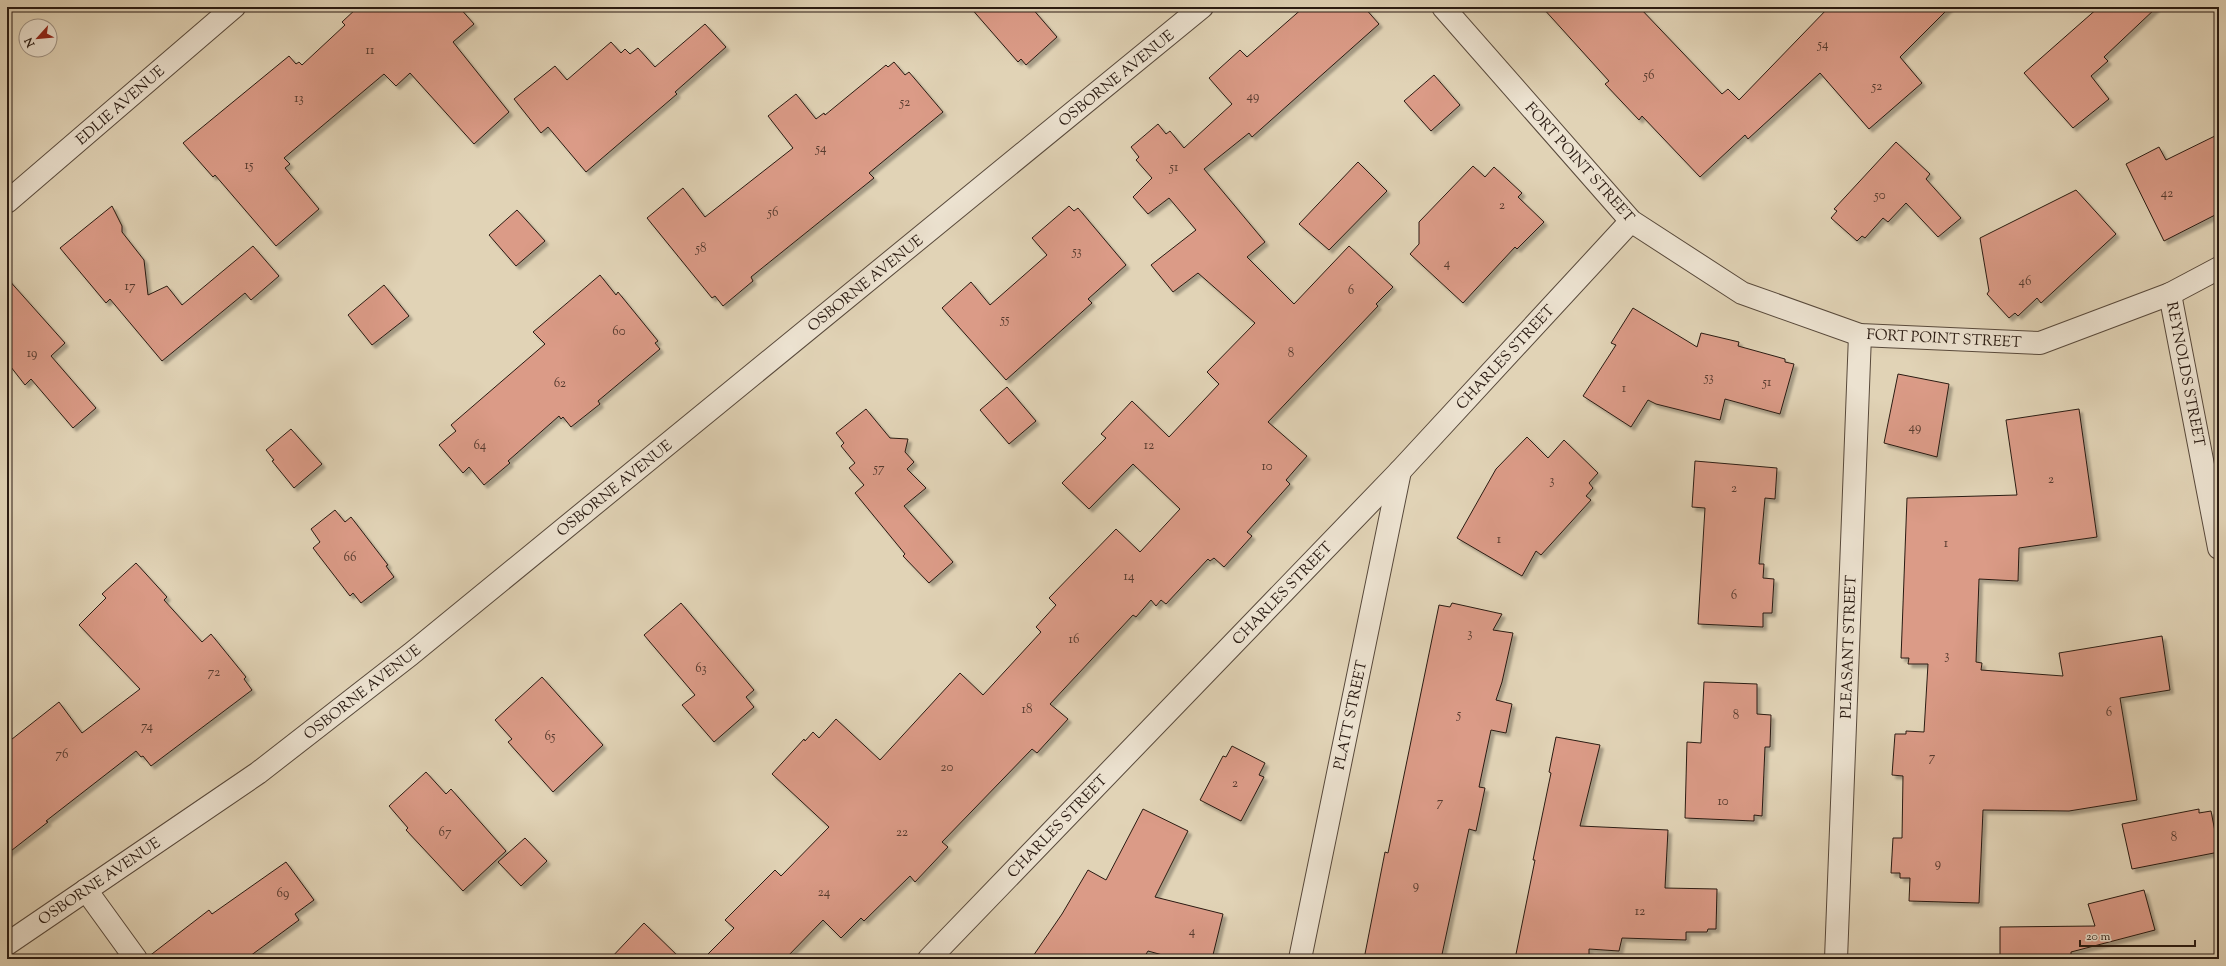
<svg xmlns="http://www.w3.org/2000/svg" width="2226" height="966" font-family="'Sorts Mill Goudy',serif">
<style>
.building{fill:#db9b87;stroke:#2a1b12;filter:url(#shadow)}
.lines{fill:none;stroke-linecap:round;stroke-linejoin:round}
.minor-casing{stroke:#58493b;stroke-width:24}
.minor{stroke:#ece2d0;stroke-width:22}
.labels{text-anchor:middle;stroke-width:3;stroke-linejoin:round;paint-order:stroke}
.number-label{font-size:13px;fill:#563b2f}
.street-label{font-size:15px;fill:#2a1b12;stroke:#ece2d0}
</style>
<defs>
<filter id="shadow"><feDropShadow dx="3.5" dy="3.5" stdDeviation="1" flood-color="#0004"/></filter>
</defs>
<rect width="100%" height="100%" fill="#e1d3b6"/>
<filter id="stains"><feTurbulence type="fractalNoise" baseFrequency=".005" numOctaves="4"/><feColorMatrix values="0 0 0 0 .2 0 0 0 0 .09 0 0 0 0 .02 0 0 0 .5 -.17"/></filter>
<radialGradient id="worn" r=".72"><stop offset=".6" stop-color="#630" stop-opacity="0"/><stop offset="1" stop-color="#630" stop-opacity=".3"/></radialGradient>
<!-- building -->
<g class="building">
<polygon points="358,7 459,7 474,24 453,42 509,112 474,144 410,73 396,86 384,74 284,158 290,164 285,168 319,209 276,246 215,175 213,177 183,143 289,56 296,64 299,62 302,65 345,25 342,22"/>
<polygon points="970,7 1031,7 1057,37 1026,65 1021,59 1018,62"/>
<polygon points="1304,7 1364,7 1379,24 1252,137 1249,133 1204,169 1265,242 1247,257 1294,304 1349,246 1393,287 1376,304 1378,306 1268,422 1307,456 1286,480 1290,484 1247,532 1252,536 1224,567 1214,558 1210,561 1208,559 1166,604 1161,600 1156,606 1151,600 1136,617 1133,615 1050,704 1068,719 1037,753 1032,749 942,842 948,847 915,882 910,876 864,921 861,918 841,938 823,920 785,959 703,959 734,928 725,920 775,870 781,876 829,827 772,774 804,739 805,741 813,732 819,738 836,719 880,760 960,673 983,695 1041,632 1036,627 1056,605 1049,598 1116,529 1140,552 1180,509 1133,464 1089,509 1062,483 1106,438 1101,434 1132,401 1169,437 1219,384 1207,372 1255,323 1198,273 1173,292 1151,265 1196,230 1169,198 1148,214 1133,197 1152,178 1136,160 1139,157 1131,147 1158,124 1166,134 1170,131 1184,148 1232,104 1209,78 1240,50 1247,57"/>
<polygon points="1542,7 1639,7 1722,94 1728,89 1739,100 1829,7 1950,7 1900,57 1922,83 1869,129 1820,73 1748,139 1745,135 1700,177 1642,116 1639,120 1605,84 1609,81"/>
<polygon points="2099,7 2157,7 2104,57 2108,61 2091,76 2109,99 2073,128 2024,73"/>
<polygon points="705,24 726,47 675,92 677,94 586,172 548,127 541,133 514,99 555,66 567,80 611,42 621,53 625,49 630,54 638,48 655,67"/>
<polygon points="894,62 905,75 909,72 943,112 869,173 874,178 751,277 753,281 723,306 715,296 712,298 647,218 683,188 705,217 793,148 768,116 796,94 816,119 824,113 825,115 886,65 888,67"/>
<polygon points="1434,75 1460,105 1431,131 1404,101"/>
<polygon points="2219,134 2219,213 2164,241 2126,164 2159,147 2166,160"/>
<polygon points="1896,142 1930,174 1926,179 1961,218 1938,237 1906,203 1888,222 1883,218 1865,238 1862,236 1857,241 1831,218 1837,211 1834,209"/>
<polygon points="1358,162 1387,191 1329,250 1299,224"/>
<polygon points="1473,166 1485,177 1494,167 1522,193 1518,197 1544,222 1517,249 1515,247 1463,303 1410,254 1419,244 1419,222"/>
<polygon points="2076,190 2116,234 2041,303 2037,298 2018,316 2015,313 2009,318 1987,294 1989,291 1980,238"/>
<polygon points="112,206 122,226 122,232 144,260 148,295 167,286 182,305 253,246 279,276 251,300 245,293 162,361 110,299 106,303 60,248"/>
<polygon points="1069,206 1074,211 1078,208 1126,265 1088,299 1092,303 1006,380 942,308 971,282 990,305 1047,255 1032,238"/>
<polygon points="517,210 545,241 516,266 489,235"/>
<polygon points="600,275 616,295 618,292 658,341 655,343 660,349 598,401 600,404 571,427 563,417 561,419 559,416 508,461 510,463 484,485 469,467 463,473 439,445 456,431 451,425 545,344 533,332"/>
<polygon points="7,278 65,343 51,356 96,408 73,428 31,379 25,385 7,362"/>
<polygon points="384,285 409,316 372,345 348,315"/>
<polygon points="1633,308 1697,347 1701,333 1739,342 1738,346 1785,359 1785,362 1794,364 1780,414 1725,399 1720,420 1656,404 1648,400 1631,427 1583,396 1616,345 1611,343"/>
<polygon points="1898,374 1949,384 1937,457 1884,443"/>
<polygon points="1007,387 1036,421 1009,444 980,410"/>
<polygon points="866,409 890,438 908,439 905,452 914,462 907,469 926,488 904,506 953,562 929,583 903,556 905,554 855,493 864,485 849,468 855,463 841,446 844,443 836,433"/>
<polygon points="2079,409 2097,537 2019,548 2018,581 1979,579 1976,662 1982,663 1981,670 2063,676 2059,653 2162,636 2170,690 2120,698 2137,800 2069,811 1983,810 1979,903 1909,901 1910,878 1900,878 1900,873 1891,873 1893,838 1902,838 1903,776 1892,775 1895,734 1906,734 1906,731 1924,732 1928,664 1908,664 1909,658 1901,658 1907,498 2017,495 2006,420"/>
<polygon points="291,429 322,464 294,488 272,461 274,460 266,450"/>
<polygon points="1527,437 1548,458 1564,440 1598,473 1589,483 1593,488 1586,496 1591,500 1541,555 1536,551 1522,576 1457,538 1496,469"/>
<polygon points="1695,461 1777,468 1775,499 1765,498 1759,564 1764,564 1763,578 1774,579 1772,613 1763,613 1763,627 1698,624 1705,508 1692,507"/>
<polygon points="335,510 345,522 351,517 388,565 386,566 394,577 361,603 353,593 350,596 313,548 320,542 311,529"/>
<polygon points="136,563 167,597 164,600 202,642 211,634 246,677 244,679 252,690 151,766 143,756 141,757 136,751 46,821 48,822 7,854 7,743 59,702 82,733 140,689 79,625 106,598 102,594"/>
<polygon points="681,603 754,690 746,697 754,707 714,742 682,705 695,695 644,635"/>
<polygon points="1452,603 1502,614 1493,630 1513,633 1502,682 1496,700 1512,704 1506,733 1491,730 1479,787 1485,788 1476,831 1469,829 1441,959 1364,959 1385,852 1388,853 1439,605 1450,607"/>
<polygon points="542,677 603,745 553,792 508,742 512,739 495,720"/>
<polygon points="1704,682 1757,684 1757,714 1771,715 1770,747 1765,747 1762,816 1754,815 1754,821 1685,818 1687,742 1701,743"/>
<polygon points="1556,737 1600,745 1580,826 1668,830 1665,888 1717,889 1716,929 1708,929 1707,932 1686,932 1686,940 1622,938 1619,951 1589,949 1589,957 1515,959 1535,860 1533,860 1551,773 1549,772"/>
<polygon points="1232,746 1265,763 1259,775 1264,777 1241,821 1200,800 1223,756 1226,757"/>
<polygon points="426,772 446,794 451,789 506,851 463,891 406,830 408,828 389,806"/>
<polygon points="1143,809 1188,831 1155,897 1223,914 1212,959 1177,959 1148,951 1143,959 1031,959 1062,914 1088,870 1106,880"/>
<polygon points="2199,809 2199,813 2211,811 2219,852 2132,869 2122,824"/>
<polygon points="525,838 547,861 521,886 498,862"/>
<polygon points="286,862 314,900 295,914 299,920 246,959 148,959 148,957 209,910 212,914"/>
<polygon points="2144,890 2155,930 2071,952 2071,959 2000,959 2000,927 2095,926 2088,904"/>
<polygon points="644,923 681,959 610,959"/>
</g>
<g class="lines">
<!-- minor casing -->
<g class="minor-casing">
<g id="minor">
<polyline points="1443,7 1631,221 1742,293 1860,335 2040,343 2170,294 2219,268"/>
<polyline points="7,202 234,7"/>
<polyline points="2170,294 2219,548"/>
<polyline points="86,890 136,959"/>
<polyline points="7,944 258,773 411,654 1202,7"/>
<polyline points="929,959 1400,471 1631,221"/>
<polyline points="1300,959 1400,471"/>
<polyline points="1836,959 1860,335"/>
</g>
</g>
<!-- minor -->
<use href="#minor" class="minor"/>
</g>
<g class="labels">
<!-- number labels -->
<g class="number-label">
<text x="1823" y="48">54</text>
<text x="370" y="54">11</text>
<text x="1649" y="79">56</text>
<text x="1877" y="90">52</text>
<text x="1253" y="100">49</text>
<text x="299" y="102">13</text>
<text x="905" y="106">52</text>
<text x="821" y="152">54</text>
<text x="249" y="169">15</text>
<text x="1174" y="171">51</text>
<text x="2167" y="197">42</text>
<text x="1880" y="199">50</text>
<text x="1502" y="209">2</text>
<text x="773" y="216">56</text>
<text x="701" y="252">58</text>
<text x="1077" y="255">53</text>
<text x="1447" y="267">4</text>
<text x="2025" y="285">46</text>
<text x="130" y="290">17</text>
<text x="1351" y="294">6</text>
<text x="1005" y="323">55</text>
<text x="619" y="335">60</text>
<text x="32" y="357">19</text>
<text x="1291" y="357">8</text>
<text x="1709" y="381">53</text>
<text x="1767" y="386">51</text>
<text x="560" y="387">62</text>
<text x="1624" y="392">1</text>
<text x="1915" y="431">49</text>
<text x="480" y="449">64</text>
<text x="1149" y="449">12</text>
<text x="1267" y="470">10</text>
<text x="879" y="472">57</text>
<text x="2051" y="483">2</text>
<text x="1552" y="484">3</text>
<text x="1734" y="492">2</text>
<text x="1499" y="543">1</text>
<text x="1946" y="547">1</text>
<text x="350" y="561">66</text>
<text x="1129" y="580">14</text>
<text x="1734" y="599">6</text>
<text x="1470" y="637">3</text>
<text x="1074" y="643">16</text>
<text x="1947" y="659">3</text>
<text x="701" y="672">63</text>
<text x="214" y="676">72</text>
<text x="1027" y="713">18</text>
<text x="2109" y="716">6</text>
<text x="1459" y="718">5</text>
<text x="1736" y="719">8</text>
<text x="147" y="730">74</text>
<text x="550" y="740">65</text>
<text x="62" y="758">76</text>
<text x="1932" y="761">7</text>
<text x="947" y="771">20</text>
<text x="1235" y="787">2</text>
<text x="1723" y="805">10</text>
<text x="1440" y="806">7</text>
<text x="445" y="836">67</text>
<text x="902" y="836">22</text>
<text x="2174" y="841">8</text>
<text x="1938" y="867">9</text>
<text x="1416" y="889">9</text>
<text x="824" y="896">24</text>
<text x="283" y="897">69</text>
<text x="1640" y="915">12</text>
<text x="1192" y="935">4</text>
</g>
<!-- street labels -->
<g class="street-label">
<text transform="translate(1116 78) rotate(-39)" y="5">OSBORNE AVENUE</text>
<text transform="translate(120 105) rotate(-41)" y="5">EDLIE AVENUE</text>
<text transform="translate(1580 162) rotate(48)" y="5">FORT POINT STREET</text>
<text transform="translate(865 283) rotate(-39)" y="5">OSBORNE AVENUE</text>
<text transform="translate(1944 338) rotate(3)" y="5">FORT POINT STREET</text>
<text transform="translate(1505 357) rotate(-47)" y="5">CHARLES STREET</text>
<text transform="translate(2186 374) rotate(79)" y="5">REYNOLDS STREET</text>
<text transform="translate(614 488) rotate(-39)" y="5">OSBORNE AVENUE</text>
<text transform="translate(1282 593) rotate(-46)" y="5">CHARLES STREET</text>
<text transform="translate(1848 647) rotate(-88)" y="5">PLEASANT STREET</text>
<text transform="translate(362 692) rotate(-38)" y="5">OSBORNE AVENUE</text>
<text transform="translate(1350 715) rotate(-78)" y="5">PLATT STREET</text>
<text transform="translate(1057 826) rotate(-46)" y="5">CHARLES STREET</text>
<text transform="translate(99 881) rotate(-34)" y="5">OSBORNE AVENUE</text>
</g>
</g>
<!-- margin -->
<rect width="2226" height="966" fill="none" stroke="#e1d3b6" stroke-width="24"/>
<rect x="8" y="8" width="2210" height="950" fill="none" stroke="#2a1b12" stroke-width="2"/>
<rect x="12" y="12" width="2202" height="942" fill="none" stroke="#2a1b12"/>
<!-- north arrow -->
<g transform="translate(38 38) rotate(243)"><circle r="19" fill="#ece2d0" stroke="#9e9284"/>
<path d="M0-3L7 15L0 10L-7 15Z" fill="#8f2418"/>
<text y="-6" font-size="11" font-weight="bold" text-anchor="middle" fill="#2a1b12">N</text>
</g>
<!-- scale -->
<path d="M2080 940v6h115v-6" fill="none" stroke="#2a1b12" stroke-width="2"/>
<text x="2086" y="940" font-size="12" fill="#2a1b12" stroke="#ece2d0" stroke-width="3" paint-order="stroke">20 m</text>
<rect width="100%" height="100%" filter="url(#stains)"/>
<rect width="100%" height="100%" fill="url(#worn)"/>
</svg>
